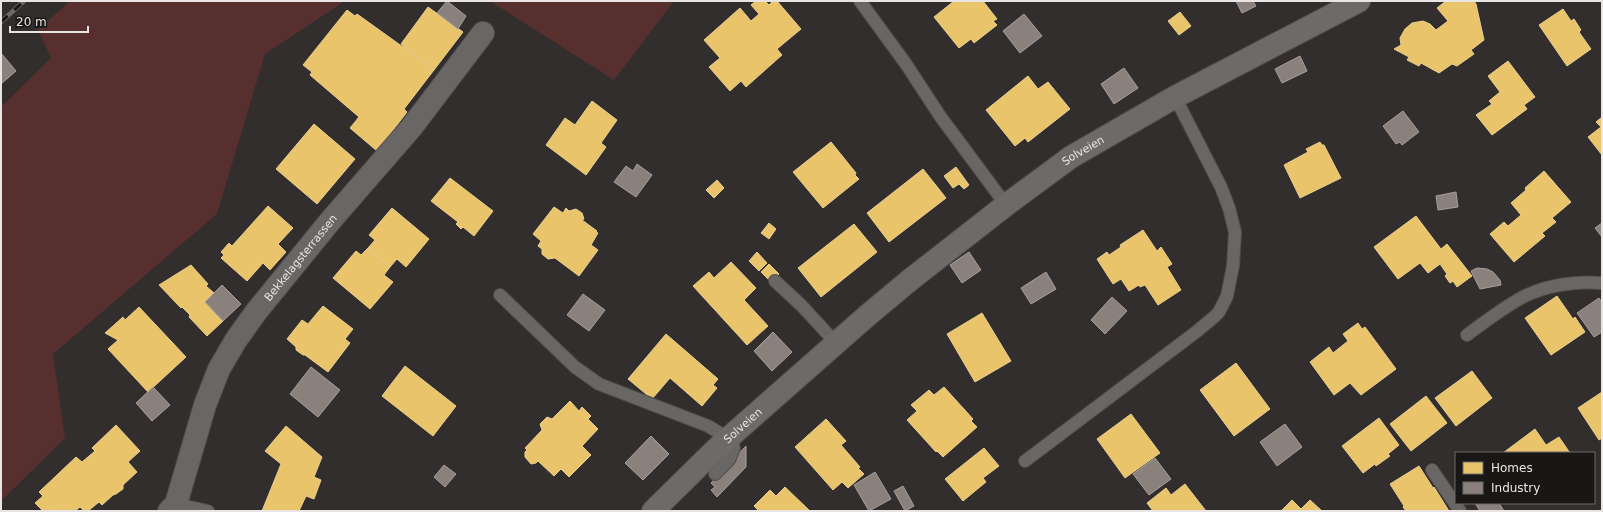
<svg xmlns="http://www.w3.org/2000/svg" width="1603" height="512" font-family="'DejaVu Sans',sans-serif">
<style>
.green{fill:#572f2e}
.homes{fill:#e9c46a;stroke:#e9ce8f}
.industry{fill:#8a817c;stroke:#a79f9c}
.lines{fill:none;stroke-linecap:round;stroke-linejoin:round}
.lane-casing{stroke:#504c4c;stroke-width:14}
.street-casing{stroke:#504c4c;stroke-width:24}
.secondary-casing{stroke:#504c4c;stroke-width:24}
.lane{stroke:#696666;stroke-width:12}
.street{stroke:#696666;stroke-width:22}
.secondary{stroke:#6f6a6a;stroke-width:22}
.rail-casing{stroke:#6c6a69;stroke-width:4.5}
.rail{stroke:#191616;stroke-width:3;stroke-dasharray:9;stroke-linecap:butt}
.labels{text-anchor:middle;stroke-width:4;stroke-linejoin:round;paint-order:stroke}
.street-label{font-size:11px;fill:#eae5e5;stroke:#191616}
</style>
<rect width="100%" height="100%" fill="#322e2e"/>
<!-- green -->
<g class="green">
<polygon points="70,1 345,1 265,54 217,214 53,354 65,438 1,501 1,107 51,58 38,30"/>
<polygon points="490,1 674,1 614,80"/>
</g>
<!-- homes -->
<g class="homes">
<polygon points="756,1 765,1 769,5 773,1 777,1 801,29 777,49 782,55 746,87 741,81 730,91 709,67 720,58 704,40 740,8 751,21 759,14 751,5"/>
<polygon points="954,1 983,1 997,19 993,21 997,25 974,43 971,39 959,48 934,17"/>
<polygon points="1446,1 1474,1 1476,4 1484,40 1471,50 1474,54 1457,66 1452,64 1439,73 1421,63 1419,66 1407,60 1409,57 1394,49 1401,45 1400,38 1405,29 1412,23 1423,21 1430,24 1436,30 1448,21 1437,8"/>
<polygon points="428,7 463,32 434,70 401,44"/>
<polygon points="1563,9 1571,21 1574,19 1581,30 1579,32 1591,49 1567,66 1539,25"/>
<polygon points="347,10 355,16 357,14 403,47 403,46 434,70 404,109 407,112 377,151 350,128 359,117 310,75 312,72 303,65"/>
<polygon points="1180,12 1191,26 1179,35 1168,21"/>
<polygon points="1508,61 1535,97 1524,105 1527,109 1492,135 1476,115 1492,104 1489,101 1500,92 1488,76"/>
<polygon points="1028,76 1038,89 1048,82 1070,109 1028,142 1025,138 1015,146 986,110"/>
<polygon points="592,101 617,120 601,143 606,147 586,175 546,145 565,118 575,125"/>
<polygon points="1602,117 1602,155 1588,137 1601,127 1596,122"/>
<polygon points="314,124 355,159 317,204 276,169"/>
<polygon points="831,142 856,173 855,175 859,179 823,208 793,172"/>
<polygon points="1320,142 1322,145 1324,145 1341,178 1300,198 1284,165 1308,152 1306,149"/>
<polygon points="956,167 969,185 964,189 959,184 953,188 944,176"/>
<polygon points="923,169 946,198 889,242 867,213"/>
<polygon points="1544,171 1571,202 1552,218 1556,222 1542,233 1545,236 1514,262 1490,234 1504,222 1508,226 1521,215 1511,203 1526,190 1525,188"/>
<polygon points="450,178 493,211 474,236 463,227 461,229 456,224 458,222 431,201"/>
<polygon points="717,180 724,188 714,198 706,190"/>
<polygon points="268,206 293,228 278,244 286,252 270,270 263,263 247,281 221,258 224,255 221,252 229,243 232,246"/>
<polygon points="554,207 563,213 566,208 569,211 576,209 582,213 584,219 582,220 597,231 596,232 598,233 591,245 598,250 579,276 555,258 548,259 542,254 542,249 538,246 541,241 533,234"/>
<polygon points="392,208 429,239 406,267 397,259 390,267 368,248 375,240 369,235"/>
<polygon points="1416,216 1441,249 1447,244 1472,276 1457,287 1453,281 1450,283 1445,276 1447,274 1440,264 1428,273 1420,263 1398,279 1374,247"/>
<polygon points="769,223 776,229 769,239 761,233"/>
<polygon points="854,224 877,252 821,297 798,268"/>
<polygon points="1143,230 1157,251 1161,247 1172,264 1167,267 1181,290 1158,305 1145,285 1140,287 1139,285 1129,291 1121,279 1113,284 1097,259 1107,252 1109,255 1121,247 1120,245"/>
<polygon points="368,248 390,267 384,275 393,282 370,309 333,278 356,251 361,255"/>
<polygon points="757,252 767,263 759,271 749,261"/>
<polygon points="731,262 756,288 744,300 768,326 747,345 693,286 709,272 714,278"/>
<polygon points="769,264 779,274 771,282 761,272"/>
<polygon points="191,265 208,284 206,286 214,293 205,302 223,321 207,336 189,317 190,315 182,307 181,308 159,285"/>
<polygon points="1557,296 1573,319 1575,317 1585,332 1551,355 1525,318"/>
<polygon points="323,306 353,329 345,339 350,343 328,372 305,355 303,355 296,350 296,347 287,339 302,320 308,324"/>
<polygon points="139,307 186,357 148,392 108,349 118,340 105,333 123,317 125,320"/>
<polygon points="982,313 1011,361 975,382 947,334"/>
<polygon points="1358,323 1362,329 1365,327 1396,369 1361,395 1350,383 1334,395 1310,362 1329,347 1333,353 1348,341 1343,334"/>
<polygon points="666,334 718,379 713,385 717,388 702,406 670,378 652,399 628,379"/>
<polygon points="1236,363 1270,409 1234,436 1200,390"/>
<polygon points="405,366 456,406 433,436 382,396"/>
<polygon points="1472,371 1492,398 1456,426 1435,398"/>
<polygon points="944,387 973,419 971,421 977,427 943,457 937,451 936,452 907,420 917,411 911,405 929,390 934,395"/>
<polygon points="1602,392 1602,438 1599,440 1578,408"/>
<polygon points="1426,396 1447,423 1411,451 1390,424"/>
<polygon points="570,401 579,411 582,407 591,416 588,419 598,429 582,446 591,455 569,477 561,469 554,476 538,461 536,463 531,464 525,457 525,452 527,450 525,448 542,430 540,424 547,417 552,419"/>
<polygon points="1131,414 1160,453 1125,478 1097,439"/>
<polygon points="1379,418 1399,445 1388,454 1390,456 1376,466 1375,464 1363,473 1342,446"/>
<polygon points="826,419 846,441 841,445 860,467 858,468 864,474 848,488 842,482 833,490 795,447"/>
<polygon points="116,425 140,451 128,462 137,472 123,485 123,489 116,494 113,495 102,505 99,502 88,511 84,511 80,507 75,511 57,511 56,509 54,511 43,511 35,503 43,496 39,492 76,457 82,462 95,451 92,448"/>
<polygon points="286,426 322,457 314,477 321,480 314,499 306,496 299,511 262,511 281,464 265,451"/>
<polygon points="1535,429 1546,445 1559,437 1570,453 1503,453"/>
<polygon points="984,448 999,466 983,478 986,482 963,501 945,479"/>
<polygon points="1419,466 1433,488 1434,487 1449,511 1406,511 1403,507 1404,506 1390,484"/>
<polygon points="1185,484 1206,511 1153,511 1147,503 1166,488 1171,495"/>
<polygon points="785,487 810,511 759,511 754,506 770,490 776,496"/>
<polygon points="1292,500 1301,509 1310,500 1322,511 1281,511"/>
</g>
<!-- industry -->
<g class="industry">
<polygon points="447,1 466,16 458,29 437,13"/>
<polygon points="1236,1 1253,1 1256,6 1242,13"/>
<polygon points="1024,14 1042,36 1020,53 1003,31"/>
<polygon points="1,53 16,71 1,84"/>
<polygon points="1300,56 1307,71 1282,83 1275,69"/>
<polygon points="1124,68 1138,88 1114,104 1101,84"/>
<polygon points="1403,111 1419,132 1402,145 1400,142 1396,144 1383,126"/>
<polygon points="637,164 652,175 636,197 614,182 626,166 633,171"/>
<polygon points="1456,192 1458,207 1438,210 1436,196"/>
<polygon points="1602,223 1602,237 1595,228"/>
<polygon points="969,252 981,270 962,283 950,265"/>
<polygon points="1477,268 1487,269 1493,272 1500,280 1501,285 1480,289 1471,271"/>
<polygon points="1046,272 1056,289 1031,304 1021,288"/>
<polygon points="222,285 241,304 223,321 205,302"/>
<polygon points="583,294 605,310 589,331 567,315"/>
<polygon points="1112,297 1127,311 1105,334 1091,320"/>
<polygon points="1599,298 1602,302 1602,332 1594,337 1577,313"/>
<polygon points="773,332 792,352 772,371 754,351"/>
<polygon points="311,367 340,390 318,417 290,394"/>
<polygon points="153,387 170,405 152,421 136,403"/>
<polygon points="1285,424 1302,447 1277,466 1260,442"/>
<polygon points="651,436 669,454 643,480 625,463"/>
<polygon points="746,446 746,467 717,497 711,490 715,487 711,483"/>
<polygon points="1155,458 1171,479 1149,495 1133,474"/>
<polygon points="444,465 456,474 445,487 434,477"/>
<polygon points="875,472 891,499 869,511 854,485"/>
<polygon points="903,486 914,506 905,511 894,491"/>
<polygon points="1475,503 1499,503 1504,511 1480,511"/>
</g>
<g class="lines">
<!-- lane casing -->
<g class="lane-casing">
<g id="lane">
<polyline points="860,1 906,64 940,116 1006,205"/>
<polyline points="775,281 801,305 836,343"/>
<polyline points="500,295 575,367 599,384 708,426 728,438 734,448 729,460 715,474"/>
<path d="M1467 335C1483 323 1506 306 1523 297 1546 285 1576 281 1602 283"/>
<polyline points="1025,461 1196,332 1214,317 1219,312 1227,296 1233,266 1235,232 1229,208 1221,187 1175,97"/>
<polyline points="1432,470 1460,511"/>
<polyline points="176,504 208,511"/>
</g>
</g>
<!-- street casing -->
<g class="street-casing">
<g id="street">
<path id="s1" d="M169 511 176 504 205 405 219 369 236 340 256 312 331 220 411 128 483 33"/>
</g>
</g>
<!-- secondary casing -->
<g class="secondary-casing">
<g id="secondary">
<path id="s2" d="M653 511 716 449 868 315 910 280 1006 205 1071 157 1175 97 1359 1"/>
</g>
</g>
<!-- lane -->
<use href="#lane" class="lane"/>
<!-- street -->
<use href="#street" class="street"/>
<!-- secondary -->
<use href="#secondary" class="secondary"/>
<!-- rail casing -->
<g class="rail-casing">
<polyline id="rail" points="1,22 24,1"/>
</g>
<!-- rail -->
<use href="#rail" class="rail"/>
</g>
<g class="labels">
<!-- street labels -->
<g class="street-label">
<text dy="4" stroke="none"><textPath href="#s2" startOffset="562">Solveien</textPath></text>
<text dy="4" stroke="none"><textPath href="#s1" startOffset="290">Bekkelagsterrassen</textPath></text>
<text dy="4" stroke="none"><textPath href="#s2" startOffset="124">Solveien</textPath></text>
</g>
</g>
<!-- border -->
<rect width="1603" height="512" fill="none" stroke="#eae5e5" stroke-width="4"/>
<!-- legend -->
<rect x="1455" y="452" width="140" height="52" fill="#191616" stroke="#6d6969"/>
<rect x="1463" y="462" width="20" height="12" fill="#e9c46a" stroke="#6d6969"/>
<text x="1491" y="472" font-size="12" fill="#eae5e5">Homes</text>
<rect x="1463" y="482" width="20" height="12" fill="#8a817c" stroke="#6d6969"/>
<text x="1491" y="492" font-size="12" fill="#eae5e5">Industry</text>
<!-- scale -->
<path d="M10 26v6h78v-6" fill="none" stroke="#eae5e5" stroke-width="2"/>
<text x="16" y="26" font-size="12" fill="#eae5e5" stroke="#191616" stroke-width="3" paint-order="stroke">20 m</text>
</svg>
